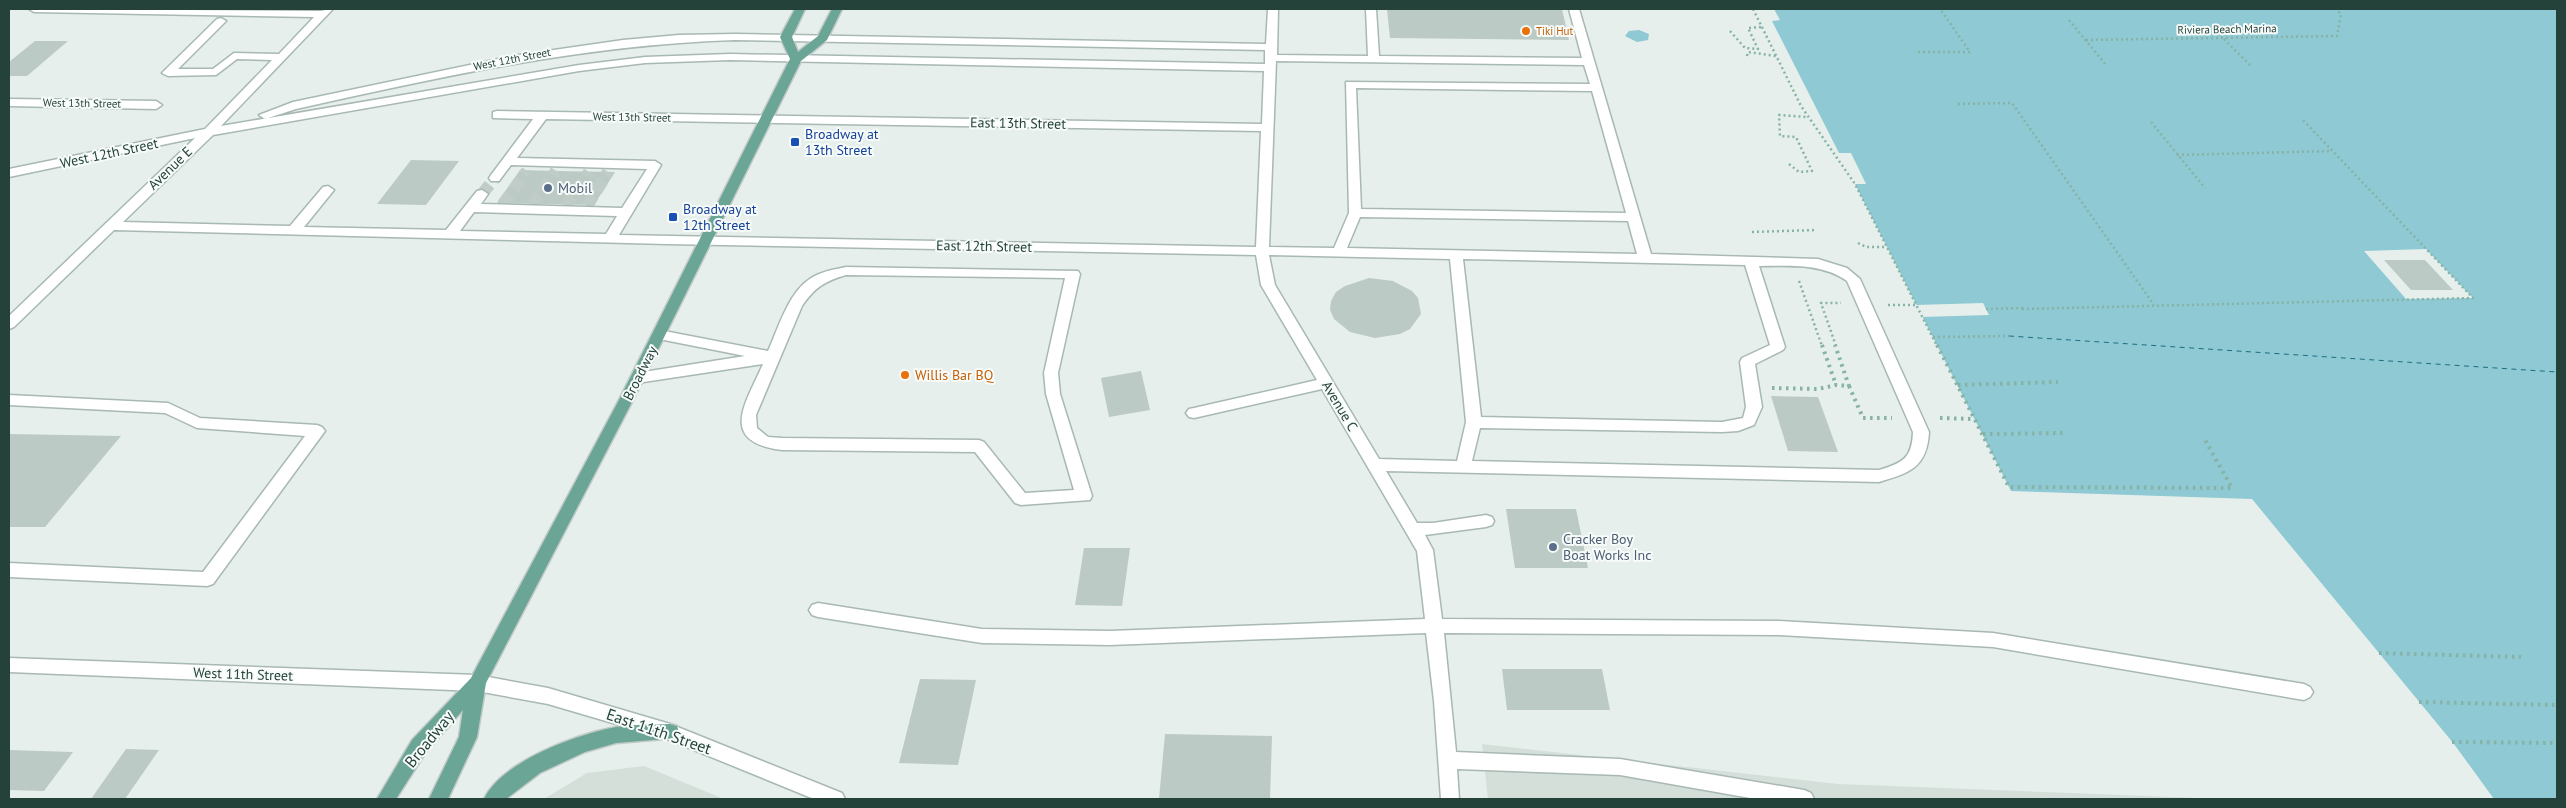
<svg xmlns="http://www.w3.org/2000/svg" width="2566" height="808" font-family="'PT Sans',sans-serif">
<style>
.built{fill:#d4dfda}
.water{fill:#8ec9d4}
.pier{fill:#e6efeb}
.lines{fill:none;stroke-linecap:round;stroke-linejoin:round}
.ferry{stroke:#1c6f80;stroke-width:1;stroke-dasharray:5 4.5;stroke-linecap:butt}
.building{fill:#bbcac4}
.minor-tunnel{stroke:#bfccc8;stroke-width:12;stroke-dasharray:12 6;stroke-linecap:butt}
.minor-casing{stroke:#a8b8b2;stroke-width:3}
.major-casing{stroke:#c2cac8;stroke-width:3}
.path-far1{stroke:#86b3a5;stroke-width:2.5;stroke-dasharray:2 3;stroke-linecap:butt}
.path{stroke:#86b3a5;stroke-width:4;stroke-dasharray:2.5 4.5;stroke-linecap:butt}
.minor{fill:#fff;fill-rule:evenodd}
.major{fill:#6aa596;fill-rule:evenodd}
.food-dot{fill:#e8710a;stroke:#f7fbf9;stroke-width:2}
.transit-dot{fill:#1a4fb4;stroke:#f7fbf9;stroke-width:2}
.service-dot{fill:#5c6f8a;stroke:#f7fbf9;stroke-width:2}
.labels{text-anchor:middle;stroke-width:4;stroke-linejoin:round;paint-order:stroke}
.far-street-label{font-size:11px;fill:#24423a;stroke:#f7fbf9}
.far-food-label{font-size:11px;fill:#c56008;stroke:#f7fbf9;text-anchor:start}
.street-label{font-size:14px;fill:#24423a;stroke:#f7fbf9}
.transit-label{font-size:14px;fill:#164399;stroke:#f7fbf9;text-anchor:start}
.service-label{font-size:14px;fill:#4e5e75;stroke:#f7fbf9;text-anchor:start}
.food-label{font-size:14px;fill:#c56008;stroke:#f7fbf9;text-anchor:start}
.near-street-label{font-size:16px;fill:#24423a;stroke:#f7fbf9}
</style>
<rect width="100%" height="100%" fill="#e6efeb"/>
<!-- built -->
<g class="built">
<polygon points="1482,744 1838,784 2224,799 1488,799"/>
<polygon points="644,766 724,799 544,799 587,773"/>
</g>
<!-- water -->
<g class="water">
<polygon points="1774,9 2557,9 2557,799 2494,799 2454,744 2252,499 2011,491 1855,184 1866,184 1851,153 1839,153 1772,21 1780,20"/>
<polygon points="1639,30 1649,34 1648,40 1637,42 1625,36 1629,31"/>
</g>
<!-- pier -->
<g class="pier">
<polygon points="2426,249 2473,298 2406,299 2364,251"/>
<polygon points="1983,303 1989,315 1922,317 1916,305"/>
</g>
<g class="lines">
<!-- ferry -->
<polyline class="ferry" points="2009,336 2557,372"/>
</g>
<!-- building -->
<g class="building">
<polygon points="1387,9 1562,9 1569,40 1390,38"/>
<polygon points="35,41 68,41 27,76 9,76 9,62"/>
<polygon points="411,160 459,161 426,205 377,204"/>
<polygon points="520,170 556,171 615,172 594,205 497,203"/>
<polygon points="2384,260 2425,260 2453,290 2411,290"/>
<polygon points="1369,278 1393,281 1412,291 1418,298 1421,314 1410,329 1400,334 1375,338 1350,332 1334,319 1330,310 1331,301 1336,292 1345,286"/>
<polygon points="1141,371 1150,410 1109,417 1101,378"/>
<polygon points="1771,396 1818,397 1838,452 1788,451"/>
<polygon points="9,434 121,436 45,527 9,527"/>
<polygon points="1506,509 1576,509 1588,568 1515,568"/>
<polygon points="1084,548 1130,548 1122,606 1075,605"/>
<polygon points="1502,669 1602,669 1610,710 1507,710"/>
<polygon points="920,679 976,680 958,765 899,763"/>
<polygon points="1165,734 1272,736 1270,799 1159,799"/>
<polygon points="126,749 159,750 125,799 91,799"/>
<polygon points="9,750 73,752 44,791 9,790"/>
</g>
<g class="lines">
<!-- minor-tunnel -->
<g class="minor-tunnel">
<polyline points="482,194 495,178"/>
<polyline points="503,204 527,171"/>
<polyline points="532,205 556,171"/>
<polyline points="566,206 589,172"/>
<polyline points="587,206 608,172"/>
</g>
<!-- minor casing -->
<g class="minor-casing">
<g id="minor">
<path d="M29 9 320 11 333 9 221 126 579 65 645 57 730 54 1265 64V50L735 40C584 45 443 76 296 109L265 119 259 115 293 102 512 56 623 40 679 35 735 34 1266 44 1268 9H1278L1277 55 1368 56 1366 9H1376L1379 56 1582 58 1569 9H1579L1651 254 1818 259 1847 268 1860 279 1929 432C1927 468 1909 473 1879 482L1386 471 1417 523H1433L1486 515 1492 517 1494 521 1492 525 1486 527 1425 535 1433 550 1442 619 1779 621 1993 633 2304 684 2310 687 2313 692 2310 697 2304 700 1993 647 1779 635 1444 633 1456 752 1620 759 1804 790 1811 793 1814 799H1756L1620 775 1457 769 1459 799H1441L1434 701 1426 633 1110 645 982 643 818 617 812 615 809 610 812 605 818 603 982 629 1110 631 1425 619 1417 551 1322 389 1194 418 1189 417 1186 413 1189 409 1194 408 1317 380 1261 285 1256 255 667 244 114 230 14 327 9 329V316L195 138 9 177V169L205 129 272 60 237 59 216 75 168 76 162 73 164 71 217 19 221 18 226 21 178 69H213L234 53 279 54 314 17 34 12ZM730 60 1264 71 1262 124 497 111 493 112V118L533 119 491 175 489 178 491 181H499L511 165 647 169 622 208 481 204 488 194 482 190 477 191 446 230 304 227 334 190 328 186 323 187 290 226 123 222 213 135 579 71 645 63ZM1276 61 1584 65 1590 84 1346 82 1349 213 1334 248 1269 247ZM1356 88 1592 91 1626 213 1361 209ZM546 119 1261 131 1256 247 619 235 661 165 655 161 517 158ZM474 212 617 216 606 234 460 231ZM1360 217 1628 221 1637 254 1347 248ZM1269 255 1450 259 1466 422 1457 461 1379 459 1275 285ZM1463 259 1745 265 1770 345 1742 358 1740 362 1746 407 1743 418 1722 422 1481 417ZM1759 266C1789 266 1822 263 1847 281L1913 432C1912 458 1903 463 1879 470L1472 461 1480 428 1722 432 1738 431 1754 425 1762 407 1755 364 1783 350 1785 347Z"/>
<polygon points="9,99 156,101 162,105 156,109 9,106"/>
<path d="M846 267 1078 271 1080 274 1058 373 1060 394 1092 496 1090 500 1021 505 1015 503 975 452 782 450C717 442 746 403 763 364L637 383 630 378 637 373 745 356 654 338 652 335 654 332 659 330 768 351C780 325 790 285 819 274 828 270 837 269 846 267ZM846 275 1065 278 1044 373 1046 394 1074 490 1025 493 984 442 979 440 782 438 768 437 757 428 756 415 802 306C814 288 825 281 846 275Z"/>
<polygon points="9,395 168,403 200,418 317,425 322,427 325,431 213,584 207,586 9,577 9,563 203,572 305,436 197,428 165,413 9,405"/>
<polygon points="9,658 477,675 548,688 670,724 842,793 845,799 814,799 667,739 548,704 477,691 9,672"/>
</g>
</g>
<!-- major casing -->
<g class="major-casing">
<g id="major">
<polygon points="795,9 805,9 792,37 798,52 818,36 832,9 842,9 827,40 801,61 633,400 486,683 477,737 448,799 429,799 459,737 463,710 426,752 396,799 377,799 412,740 471,678 619,400 790,59 780,37"/>
<path d="M670 724 677 726 679 732 677 738 616 743 585 752 540 773 506 799H484C502 761 578 734 616 727 634 724 652 725 670 724Z"/>
</g>
</g>
<!-- path-far1 -->
<g class="path-far1">
<polyline points="1753,9 1801,106 1855,184 1937,346"/>
<polyline points="2069,20 2106,65"/>
<polyline points="1730,31 1745,48 1758,49 1748,28 1762,27"/>
<polyline points="2224,39 2251,66"/>
<polyline points="2086,40 2337,36 2341,14 2336,9"/>
<polyline points="1918,52 1970,52 1940,9"/>
<polyline points="1747,56 1748,52 1776,56"/>
<polyline points="1958,104 2012,103 2154,305"/>
<polyline points="2151,122 2205,188"/>
<polyline points="2177,155 2332,151"/>
<polyline points="1789,164 1799,172 1812,171 1796,137 1780,136 1779,115 1807,117"/>
<polyline points="1752,232 1816,230"/>
<polyline points="1858,243 1866,247 1887,247"/>
<polyline points="1799,281 1822,346"/>
<polyline points="1888,305 1916,305"/>
<polyline points="1986,309 2023,308"/>
<polyline points="2022,309 2473,298 2301,118"/>
<polyline points="1933,337 2009,336"/>
<polyline points="1836,346 1821,303 1841,303"/>
</g>
<!-- path -->
<g class="path">
<polyline points="1822,345 1836,385"/>
<polyline points="1937,345 2009,487 2232,488 2205,440"/>
<polyline points="1958,385 2058,382"/>
<polyline points="1849,386 1863,418 1892,418"/>
<polyline points="1772,388 1818,389 1836,385 1849,386 1835,345"/>
<polyline points="1940,418 1974,419"/>
<polyline points="1983,434 2065,433"/>
<polyline points="2379,653 2521,657"/>
<polyline points="2419,702 2555,705"/>
<polyline points="2452,742 2557,743"/>
</g>
<!-- minor -->
<use href="#minor" class="minor"/>
<!-- major -->
<use href="#major" class="major"/>
</g>
<!-- markers -->
<g class="food-dot">
<circle cx="1526" cy="31" r="5"/>
<circle cx="905" cy="375" r="5"/>
</g>
<g class="transit-dot">
<rect x="790" y="137" width="10" height="10" rx="2.5"/>
<rect x="668" y="212" width="10" height="10" rx="2.5"/>
</g>
<g class="service-dot">
<circle cx="548" cy="188" r="5"/>
<circle cx="1553" cy="547" r="5"/>
</g>
<g class="labels">
<!-- far-street labels -->
<g class="far-street-label">
<text transform="translate(2227 29) rotate(-1)" y="4">Riviera Beach Marina</text>
<text transform="translate(512 59) rotate(-11)" y="4">West 12th Street</text>
<text transform="translate(82 103) rotate(1)" y="4">West 13th Street</text>
<text transform="translate(632 117) rotate(1)" y="4">West 13th Street</text>
</g>
<!-- far-food labels -->
<g class="far-food-label">
<text x="1536" y="35">Tiki Hut</text>
</g>
<!-- street labels -->
<g class="street-label">
<text transform="translate(1018 123) rotate(1)" y="5">East 13th Street</text>
<text transform="translate(109 153) rotate(-12)" y="5">West 12th Street</text>
<text transform="translate(170 168) rotate(-44)" y="5">Avenue E</text>
<text transform="translate(984 246) rotate(1)" y="5">East 12th Street</text>
<text transform="translate(640 373) rotate(-63)" y="5">Broadway</text>
<text transform="translate(1340 406) rotate(59)" y="5">Avenue C</text>
<text transform="translate(243 674) rotate(2)" y="5">West 11th Street</text>
</g>
<!-- transit labels -->
<g class="transit-label">
<text x="805" y="139">Broadway at<tspan x="805" dy="16">13th Street</tspan></text>
<text x="683" y="214">Broadway at<tspan x="683" dy="16">12th Street</tspan></text>
</g>
<!-- service labels -->
<g class="service-label">
<text x="558" y="193">Mobil</text>
<text x="1563" y="544">Cracker Boy<tspan x="1563" dy="16">Boat Works Inc</tspan></text>
</g>
<!-- food labels -->
<g class="food-label">
<text x="915" y="380">Willis Bar BQ</text>
</g>
<!-- near-street labels -->
<g class="near-street-label">
<text transform="translate(659 731) rotate(19)" y="6">East 11th Street</text>
<text transform="translate(429 739) rotate(-51)" y="6">Broadway</text>
</g>
</g>
<!-- border -->
<rect width="2566" height="808" fill="none" stroke="#24423a" stroke-width="20"/>
</svg>
